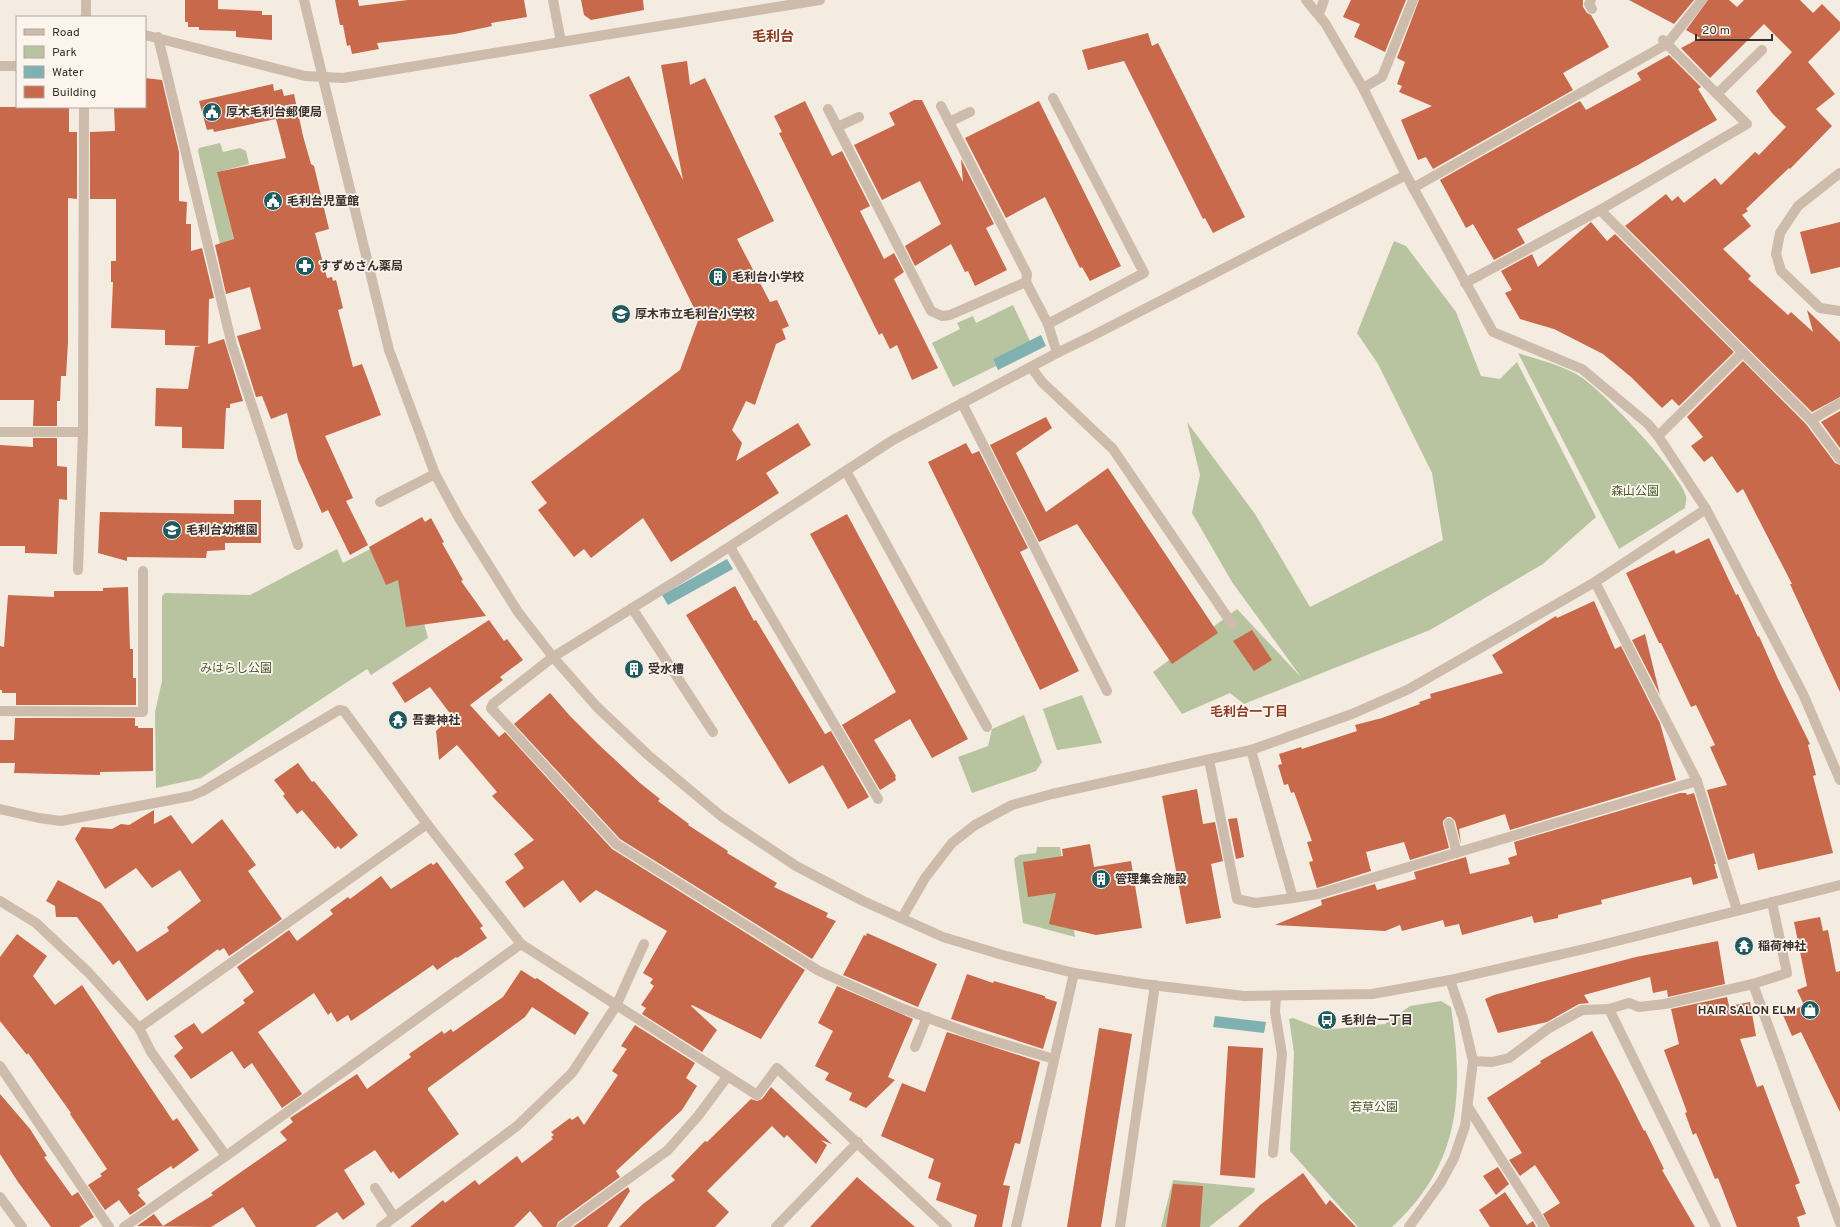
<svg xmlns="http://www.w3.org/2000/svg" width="1840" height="1227" font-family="Overpass,'Noto Sans JP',sans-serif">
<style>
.green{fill:#b8c4a0}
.water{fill:#7fb0b2}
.building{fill:#c8694b}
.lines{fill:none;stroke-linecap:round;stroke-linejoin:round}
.minor{stroke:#cdbbac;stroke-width:10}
.labels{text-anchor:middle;stroke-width:3.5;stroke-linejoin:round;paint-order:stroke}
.poi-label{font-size:12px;font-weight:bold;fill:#3b302b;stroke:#fbf5ee;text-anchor:start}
.park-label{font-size:12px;fill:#4a5a2e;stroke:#fbf5ee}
.neighbourhood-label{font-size:13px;font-weight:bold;fill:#8c3b22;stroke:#fbf5ee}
.quarter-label{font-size:14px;font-weight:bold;fill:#8c3b22;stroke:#fbf5ee}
</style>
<rect width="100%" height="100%" fill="#f4ebe1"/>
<!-- green -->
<g class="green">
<polygon points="220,143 223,152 240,148 246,151 249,164 218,172 237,253 223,257 198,151 199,148"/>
<polygon points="1394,241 1406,246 1456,312 1481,376 1500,379 1517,362 1596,517 1543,564 1430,630 1244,704 1230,693 1182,714 1153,672 1237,609 1301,677 1232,582 1192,513 1200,475 1187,422 1255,514 1310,607 1443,540 1432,473 1378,364 1357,333"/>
<polygon points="1013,305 1030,341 993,359 996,366 953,387 932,343 960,329 957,323 973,316 976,323"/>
<path d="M1518 353C1539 360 1563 365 1581 377 1603 391 1680 473 1686 496 1687 500 1685 505 1685 508L1619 549Z"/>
<polygon points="384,542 418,601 428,638 371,675 367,669 201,778 156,788 155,712 162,681 162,596 165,593 250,595 337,549 343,563"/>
<polygon points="1082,695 1102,743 1057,750 1043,709"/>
<polygon points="1024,715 1042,762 1036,771 972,793 958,757 988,746 992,729"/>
<polygon points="1037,847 1060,847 1075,937 1023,923 1014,859 1019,855 1036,853"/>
<path d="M1441 1001 1451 1007C1464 1094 1461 1164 1392 1227H1358L1290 1151 1294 1052 1289 1019 1293 1018 1324 1030 1385 1024 1410 1006Z"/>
<polygon points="1173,1180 1255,1188 1254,1192 1209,1227 1161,1227"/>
</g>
<!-- water -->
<g class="water">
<polygon points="1041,335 1046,346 998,370 993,359"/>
<polygon points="727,559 733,569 668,605 662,595"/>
<polygon points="1215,1016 1266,1022 1264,1033 1213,1027"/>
</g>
<!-- building -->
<g class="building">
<polygon points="185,0 218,0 218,9 262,11 262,15 272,15 272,40 236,37 236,31 199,30 199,27 188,27 188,22 185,22"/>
<polygon points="335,0 358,0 359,6 408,0 524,0 527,17 491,23 492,26 455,34 377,43 379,49 352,54 350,45 347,46 343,25 340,25"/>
<polygon points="581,0 643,0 644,10 591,20 584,15"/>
<polygon points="1351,0 1406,0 1385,52 1354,37 1360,24 1343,17"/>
<polygon points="1419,0 1583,0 1583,7 1587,13 1591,15 1609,47 1563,73 1573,90 1433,169 1426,157 1418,160 1401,120 1432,106 1399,92 1402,86 1397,84 1405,62 1397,58"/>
<polygon points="1629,0 1694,0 1674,24"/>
<polygon points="1708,0 1729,0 1737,7 1744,0 1800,0 1813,13 1822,4 1840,22 1840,30 1808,62 1835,94 1816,109 1832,126 1790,169 1789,168 1746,209 1748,211 1742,215 1751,226 1723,249 1751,276 1748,279 1788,315 1791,312 1813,332 1807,310 1840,342 1840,397 1812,412 1625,226 1666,194 1672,201 1678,196 1684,203 1715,178 1721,185 1755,152 1759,155 1786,127 1772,113 1756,91 1792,52 1764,24 1710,78 1681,48 1700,38 1686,30"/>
<polygon points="1148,33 1152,46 1158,43 1245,217 1213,233 1205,218 1203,219 1124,61 1088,70 1082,50"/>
<polygon points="1669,55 1701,87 1698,89 1717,120 1638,165 1517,229 1525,243 1494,260 1473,224 1466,228 1440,180 1580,101 1586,110 1641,80 1637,73"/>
<polygon points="687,61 690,85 705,78 774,221 737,239 770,302 777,300 789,326 782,329 786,339 776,344 755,405 746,401 732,430 742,443 736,461 798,423 811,445 766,473 779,493 671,562 643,518 591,558 584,549 574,557 538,510 547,503 531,482 680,370 699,318 589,95 629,76 683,180 661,65"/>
<polygon points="145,78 162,80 179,152 179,201 187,202 186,224 191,224 191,251 202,248 214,298 209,299 208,344 224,339 243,401 230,404 230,408 226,408 224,449 182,448 182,427 155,426 156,388 188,389 195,347 201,346 165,345 165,330 111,328 113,282 111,282 111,261 116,261 116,199 90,199 90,132 115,131 114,107 145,107"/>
<polygon points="273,84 274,91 282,89 284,96 294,94 303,136 311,164 314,166 329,229 315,233 327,278 332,277 333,281 336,280 343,308 338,310 353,367 362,364 381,415 325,436 353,498 346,501 368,545 350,555 328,510 322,513 298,460 287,413 271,419 262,396 256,397 237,336 261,329 250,287 226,294 215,245 234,239 217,172 286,158 276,119 214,132 213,129 207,130 199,101"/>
<polygon points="914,100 922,100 963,182 961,159 994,224 986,228 1007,270 975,286 968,271 965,272 951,244 915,266 905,246 941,224 920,181 882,200 854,145 895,125 889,113"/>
<polygon points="805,101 832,156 842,151 870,206 860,211 884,259 894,253 904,272 894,279 938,368 912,380 897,345 890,349 882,333 879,335 779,133 782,132 774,116"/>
<polygon points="1039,101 1121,266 1090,281 1082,267 1080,268 1045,197 1006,218 965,138"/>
<polygon points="0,107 69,107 69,132 77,132 77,199 68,198 68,342 66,376 61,376 60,401 57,401 57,426 33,426 34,400 0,400"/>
<polygon points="1591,222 1607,241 1615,234 1734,352 1679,406 1672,399 1662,408 1631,377 1603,354 1554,329 1520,319 1505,293 1512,290 1501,271 1532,254 1538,267"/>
<polygon points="1840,222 1840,267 1811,274 1800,232"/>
<polygon points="1743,361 1806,424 1835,463 1840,465 1840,692 1790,584 1792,584 1743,489 1737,493 1712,456 1704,462 1691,446 1703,437 1687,417"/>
<polygon points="1840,411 1840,448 1821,422"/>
<polygon points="1046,417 1052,428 1016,453 1046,512 1108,468 1218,633 1172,664 1077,524 1039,542 990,445"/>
<polygon points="33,438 57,438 57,466 67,467 67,500 59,499 57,554 25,553 25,546 0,546 0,445 33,447"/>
<polygon points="966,443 972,454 979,451 1028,548 1020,552 1079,671 1040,690 928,462"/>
<polygon points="234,500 261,500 261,543 225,543 225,550 207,551 206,558 127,557 127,561 98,553 100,512 234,514"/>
<polygon points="847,514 968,739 932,758 910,719 874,740 896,776 895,777 896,780 880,790 842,725 896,692 810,534"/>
<polygon points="422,517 425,522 431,518 444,542 442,543 463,580 461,581 486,616 406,627 398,580 386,585 369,547"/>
<polygon points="1709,538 1736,595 1738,594 1758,637 1759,636 1778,679 1810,744 1808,745 1816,775 1813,776 1833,853 1758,870 1754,853 1728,860 1707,790 1727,785 1710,747 1715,745 1696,705 1691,707 1661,643 1659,643 1626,573 1674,550 1676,554"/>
<polygon points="735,586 754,621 756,620 825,734 831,731 869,797 848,809 823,765 789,784 686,615"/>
<polygon points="128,587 130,649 133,649 133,678 136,678 136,705 16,705 16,693 2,693 2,690 0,690 0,646 4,647 8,595 54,597 54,591 103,591 103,588"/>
<polygon points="1594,601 1615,649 1621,646 1660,723 1676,780 1510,830 1505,814 1459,829 1461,844 1455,821 1451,817 1447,817 1443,821 1443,824 1449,848 1410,860 1404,842 1366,852 1371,871 1317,888 1309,862 1313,861 1307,842 1312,841 1294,792 1291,793 1288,784 1284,785 1278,765 1282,764 1279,754 1301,747 1302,749 1357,731 1355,725 1382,718 1420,704 1419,702 1431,698 1430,694 1503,673 1492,655 1556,616 1557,618"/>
<polygon points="489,620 504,641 507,639 523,660 500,677 503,680 470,705 499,737 505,732 612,849 805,970 761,1039 692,1005 691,1006 717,1030 702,1052 642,1014 646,1008 641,1005 654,986 650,983 653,979 643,973 667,931 596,890 580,903 563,880 524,908 505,882 524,868 514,854 534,840 492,796 497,792 457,745 439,760 436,731 452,716 430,687 405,703 392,683"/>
<polygon points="1252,630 1272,660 1254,671 1233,641"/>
<polygon points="1645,634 1660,695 1632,640"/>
<polygon points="550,693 570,716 598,744 640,783 660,799 658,801 689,824 688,825 728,851 727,853 777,883 774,887 828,913 826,917 836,921 812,959 620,839 514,724"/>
<polygon points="15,718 135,718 135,726 138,726 138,728 153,728 153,771 100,772 100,775 14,773 15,763 0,763 0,740 14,740"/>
<polygon points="298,763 312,782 314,781 358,835 341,849 338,846 335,849 302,810 297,814 283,796 285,794 274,780"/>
<polygon points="1197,789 1203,824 1215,822 1223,861 1211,864 1221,918 1186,924 1162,796"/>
<polygon points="1680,793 1686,793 1687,795 1694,793 1716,864 1714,864 1718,878 1693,885 1691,877 1601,900 1602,904 1558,915 1558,918 1534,923 1532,916 1462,935 1459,924 1445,927 1443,920 1402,931 1400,925 1385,931 1275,925 1322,905 1321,900 1375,884 1377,890 1416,879 1414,872 1466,857 1470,874 1510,864 1508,858 1517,855 1514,842"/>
<polygon points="154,810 154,824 171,815 192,844 222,819 256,865 248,871 282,919 229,956 224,948 219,951 218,949 147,1001 119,960 113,965 77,917 56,917 55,906 46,901 58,880 101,903 137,952 169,931 167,927 201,901 180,870 152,888 136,868 105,889 75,839 82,827 112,829 121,824 129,825"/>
<polygon points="1237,818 1244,857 1236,859 1228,819"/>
<polygon points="1090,844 1094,867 1131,861 1142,928 1096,935 1049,924 1056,893 1028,897 1023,862 1063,856 1062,849"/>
<polygon points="437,862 483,926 480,928 487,938 457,958 456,957 437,970 433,965 351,1021 348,1015 337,1022 331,1012 328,1015 314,993 258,1032 302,1094 282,1108 252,1063 244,1069 232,1051 191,1079 174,1056 183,1048 174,1036 194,1023 202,1034 245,1003 243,1000 254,992 237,967 289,930 297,941 333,914 330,910 348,897 350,899 381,876 391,889 431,863 433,865"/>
<polygon points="1820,917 1823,931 1828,930 1836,972 1840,971 1840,1112 1801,1032 1792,1036 1783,1015 1804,1005 1797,990 1807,986 1794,922"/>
<polygon points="867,933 937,964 918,1007 843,975 864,935 866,936"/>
<polygon points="17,934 47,956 33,976 55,1005 82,985 173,1121 177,1118 199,1150 173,1169 171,1166 137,1189 140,1193 138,1195 146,1204 130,1215 119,1200 105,1210 88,1185 102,1176 100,1174 107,1169 70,1114 71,1113 28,1053 27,1055 0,1021 0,957"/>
<polygon points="1718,941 1725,984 1668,997 1667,990 1653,993 1650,977 1584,995 1589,1003 1579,1004 1547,1022 1498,1033 1485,999 1494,995 1541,982 1636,957"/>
<polygon points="521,970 535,979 537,978 589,1013 575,1035 532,1007 525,1017 428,1088 428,1090 459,1134 399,1179 393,1171 391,1173 375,1150 344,1170 365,1204 343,1220 337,1212 315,1227 256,1227 243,1207 211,1227 137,1226 154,1214 163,1226 213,1195 211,1193 287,1140 280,1132 293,1122 290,1118 357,1074 367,1089 411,1057 409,1054 442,1031 444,1034 451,1029 453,1032 503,997"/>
<polygon points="967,974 993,983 994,981 1045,996 1045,998 1057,1002 1043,1049 951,1019"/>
<polygon points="837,986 913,1019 888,1077 895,1080 866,1108 849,1100 852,1093 825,1080 829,1073 815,1066 833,1031 818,1023"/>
<polygon points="1727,997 1729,1006 1750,1002 1756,1036 1740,1039 1757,1087 1763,1085 1800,1183 1795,1185 1806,1214 1797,1217 1800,1227 1737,1227 1718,1178 1715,1179 1696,1133 1693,1135 1685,1113 1687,1112 1664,1050 1679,1044 1671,1009"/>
<polygon points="635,1025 695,1063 686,1078 697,1086 682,1110 616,1171 620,1177 558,1222 556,1227 543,1227 530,1211 514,1227 410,1227 443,1200 445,1203 475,1180 479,1185 517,1156 522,1163 553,1139 551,1137 554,1135 551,1132 570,1118 572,1120 578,1116 584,1125 618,1075 612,1071 627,1049 621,1046"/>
<polygon points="1099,1028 1132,1034 1101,1227 1067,1227"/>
<polygon points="1592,1031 1619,1081 1644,1131 1645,1130 1664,1169 1662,1170 1695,1227 1550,1227 1543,1214 1560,1203 1535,1165 1520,1176 1509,1160 1522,1153 1487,1098 1541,1063 1540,1061"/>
<polygon points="947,1032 1040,1062 1020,1144 1015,1143 1003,1185 1010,1186 1002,1227 974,1227 977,1215 936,1200 941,1183 928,1178 934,1159 881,1136 902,1083 925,1092"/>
<polygon points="1228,1046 1263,1048 1255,1178 1220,1175"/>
<polygon points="771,1087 832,1144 821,1140 827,1145 816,1164 787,1135 784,1138 772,1126 707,1191 729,1212 715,1227 619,1227 643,1204 675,1180 671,1176 705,1141 707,1142 751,1099 757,1101 762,1099"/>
<polygon points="0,1094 30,1129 47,1156 44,1157 72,1196 78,1192 94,1217 79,1227 51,1227 18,1182 0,1154"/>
<polygon points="1498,1167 1509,1184 1496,1195 1483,1176"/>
<polygon points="1303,1173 1326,1205 1330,1200 1356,1227 1238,1227 1260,1205"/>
<polygon points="857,1177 915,1227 810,1227"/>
<polygon points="1173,1184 1203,1186 1200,1227 1166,1227"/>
<polygon points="628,1187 630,1191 607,1227 573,1227"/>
<polygon points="1505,1192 1527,1225 1533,1221 1536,1227 1490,1227 1479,1210"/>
</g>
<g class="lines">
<!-- minor -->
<g class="minor">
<polyline points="86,0 86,17"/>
<polyline points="304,0 389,350 435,474 459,518 518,612 553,657 597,707 648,755 721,816 796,866 863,901 943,937 1006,956 1074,973 1143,984 1244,996 1372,994 1450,980 1593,947 1840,885"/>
<polyline points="1306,0 1325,23 1363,88 1406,175 1493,332 1582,369 1648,424 1658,436 1706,509 1803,694 1840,780"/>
<polyline points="1591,0 1589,4 1592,9"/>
<polyline points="1319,14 1324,0"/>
<polyline points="145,35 305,76 343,78 561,42 553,0"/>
<polyline points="158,37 232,345 298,545"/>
<polyline points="561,42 820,0"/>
<polyline points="0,66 17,66"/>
<polyline points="1363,88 1382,77 1413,0"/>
<polyline points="1717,94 1762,50"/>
<polyline points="941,106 1027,274 1026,282 1048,324 1057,353"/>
<polyline points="828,109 931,311 942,316 950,315 1026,282"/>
<polyline points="949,122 970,112"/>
<polyline points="837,127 859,117"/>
<polyline points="1840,173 1798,206 1780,233 1776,254 1781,271 1820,308 1840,311"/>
<polyline points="1413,188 1667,44 1702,0"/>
<polyline points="1600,210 1747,124 1663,40"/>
<polyline points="1465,283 1600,210 1811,420 1840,459"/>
<polyline points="1048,324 1144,273 1053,98"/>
<polyline points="1031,367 1042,382 1113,449 1232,624"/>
<polyline points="962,403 1107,691"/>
<polyline points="1811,420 1840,403"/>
<polyline points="0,432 83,432"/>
<polyline points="1658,436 1743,352"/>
<polyline points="846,471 987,727"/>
<polyline points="380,502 435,474"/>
<polyline points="730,547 878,799"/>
<polyline points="78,570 83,432 84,107"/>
<polyline points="1595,582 1697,781 1737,910"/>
<polyline points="632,608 713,732"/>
<polyline points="0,711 143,712 143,571"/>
<polyline points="1251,750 1293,898 1318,894 1697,781"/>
<polyline points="1209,760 1237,899 1255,903 1293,898"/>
<polyline points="0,809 39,818 61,821 191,796 203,791 339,710 344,711 427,824 521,944 757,1095 777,1068 947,1227"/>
<polyline points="1449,823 1457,853"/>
<polyline points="0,901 36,923 88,972 139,1028 151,1052 226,1156 124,1227"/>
<polyline points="902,918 925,878 952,843 975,825 1012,805 1052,794 1251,750 1352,714 1409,689 1595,582 1706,509"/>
<polyline points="1753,984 1840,1223"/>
<polyline points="1609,1009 1716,1227"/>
<polyline points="139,1028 427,824"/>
<polyline points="915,1047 927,1017"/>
<polyline points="1054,1059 977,1036 901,1008 819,971 616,844 491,708 493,704 553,657 689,573 893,440 1057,353 1094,335 1406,175"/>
<polyline points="1473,1061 1492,1062 1509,1058 1549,1028 1582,1010 1609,1009 1629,1003 1639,1007 1665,1004 1753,984 1787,973 1772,902"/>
<polyline points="0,1066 109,1227"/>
<polyline points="1468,1107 1544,1227"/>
<polyline points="1273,1153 1282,1054 1275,1012 1276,996"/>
<polyline points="226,1156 521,944"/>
<polyline points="375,1188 394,1217"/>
<polyline points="0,1197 22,1227"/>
<polyline points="381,1227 517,1126 572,1073 616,1006 644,944"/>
<polyline points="562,1227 668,1150 698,1116 727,1077"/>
<polyline points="776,1227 858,1142"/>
<polyline points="1016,1227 1074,973"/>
<polyline points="1120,1227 1155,985"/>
<polyline points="1409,1227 1441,1182 1454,1158 1465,1126 1473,1061 1463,1018 1450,980"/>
</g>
</g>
<!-- icons -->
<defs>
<g id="civic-disc" transform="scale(1)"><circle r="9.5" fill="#1f5a5e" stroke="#fbf5ee"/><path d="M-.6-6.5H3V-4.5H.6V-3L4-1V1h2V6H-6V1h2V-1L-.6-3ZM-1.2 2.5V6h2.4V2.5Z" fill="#fff"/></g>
<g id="pharmacy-disc" transform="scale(1)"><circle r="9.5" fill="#1f5a5e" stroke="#fbf5ee"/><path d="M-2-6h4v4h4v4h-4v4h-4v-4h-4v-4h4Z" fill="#fff"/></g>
<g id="building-disc" transform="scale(1)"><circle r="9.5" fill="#1f5a5e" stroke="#fbf5ee"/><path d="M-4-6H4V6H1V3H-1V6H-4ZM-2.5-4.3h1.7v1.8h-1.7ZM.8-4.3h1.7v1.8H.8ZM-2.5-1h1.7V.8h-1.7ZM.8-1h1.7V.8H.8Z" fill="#fff"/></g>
<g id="school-disc" transform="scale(1)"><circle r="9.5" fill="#1f5a5e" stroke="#fbf5ee"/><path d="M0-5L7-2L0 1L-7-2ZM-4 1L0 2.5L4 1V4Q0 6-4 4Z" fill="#fff"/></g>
<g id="temple-disc" transform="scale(1)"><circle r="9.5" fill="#1f5a5e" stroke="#fbf5ee"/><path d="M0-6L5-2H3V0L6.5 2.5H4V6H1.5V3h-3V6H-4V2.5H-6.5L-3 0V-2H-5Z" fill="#fff"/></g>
<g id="shop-disc" transform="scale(1)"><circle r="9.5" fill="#1f5a5e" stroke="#fbf5ee"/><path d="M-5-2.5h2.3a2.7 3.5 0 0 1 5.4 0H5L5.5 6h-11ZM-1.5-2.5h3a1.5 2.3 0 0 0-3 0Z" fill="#fff"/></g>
<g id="bus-disc" transform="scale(1)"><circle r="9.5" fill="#1f5a5e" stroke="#fbf5ee"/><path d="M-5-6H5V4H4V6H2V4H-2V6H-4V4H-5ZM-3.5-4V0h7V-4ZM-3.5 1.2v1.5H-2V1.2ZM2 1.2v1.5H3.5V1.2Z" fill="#fff"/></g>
</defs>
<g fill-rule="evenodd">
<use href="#civic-disc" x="212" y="112"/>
<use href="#civic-disc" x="273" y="201"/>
<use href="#pharmacy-disc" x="305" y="266"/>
<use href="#building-disc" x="718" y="277"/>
<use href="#school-disc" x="621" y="314"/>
<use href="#school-disc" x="172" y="530"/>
<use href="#building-disc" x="634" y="669"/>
<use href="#temple-disc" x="398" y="720"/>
<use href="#building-disc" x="1101" y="879"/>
<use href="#temple-disc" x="1744" y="946"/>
<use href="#shop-disc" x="1810" y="1010"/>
<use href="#bus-disc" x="1327" y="1020"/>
</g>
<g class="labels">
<!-- poi labels -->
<g class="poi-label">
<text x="226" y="116">厚木毛利台郵便局</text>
<text x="287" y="205">毛利台児童館</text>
<text x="319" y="270">すずめさん薬局</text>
<text x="732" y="281">毛利台小学校</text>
<text x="635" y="318">厚木市立毛利台小学校</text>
<text x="186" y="534">毛利台幼稚園</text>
<text x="648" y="673">受水槽</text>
<text x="412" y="724">吾妻神社</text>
<text x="1115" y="883">管理集会施設</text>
<text x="1758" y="950">稲荷神社</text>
<text x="1796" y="1014" text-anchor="end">HAIR SALON ELM</text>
<text x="1341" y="1024">毛利台一丁目</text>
</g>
<!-- park labels -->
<g class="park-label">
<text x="1635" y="495">森山公園</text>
<text x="236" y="672">みはらし公園</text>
<text x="1374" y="1111">若草公園</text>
</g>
<!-- neighbourhood labels -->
<g class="neighbourhood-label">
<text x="1249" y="716">毛利台一丁目</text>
</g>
<!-- quarter labels -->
<g class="quarter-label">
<text x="773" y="41">毛利台</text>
</g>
</g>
<!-- legend -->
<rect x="16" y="16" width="130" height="92" fill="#fbf5ee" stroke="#aea6a0"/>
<rect x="24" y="29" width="20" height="6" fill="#cdbbac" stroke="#aea6a0"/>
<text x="52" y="36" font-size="12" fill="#3b302b">Road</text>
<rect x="24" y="46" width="20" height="12" fill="#b8c4a0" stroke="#aea6a0"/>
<text x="52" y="56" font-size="12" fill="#3b302b">Park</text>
<rect x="24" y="66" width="20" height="12" fill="#7fb0b2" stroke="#aea6a0"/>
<text x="52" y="76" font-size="12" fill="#3b302b">Water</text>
<rect x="24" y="86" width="20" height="12" fill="#c8694b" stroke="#aea6a0"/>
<text x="52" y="96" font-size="12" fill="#3b302b">Building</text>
<!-- scale -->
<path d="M1696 34v6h76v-6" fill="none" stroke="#3b302b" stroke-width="2"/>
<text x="1702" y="34" font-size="12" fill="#3b302b" stroke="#fbf5ee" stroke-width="3" paint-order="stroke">20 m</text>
</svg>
